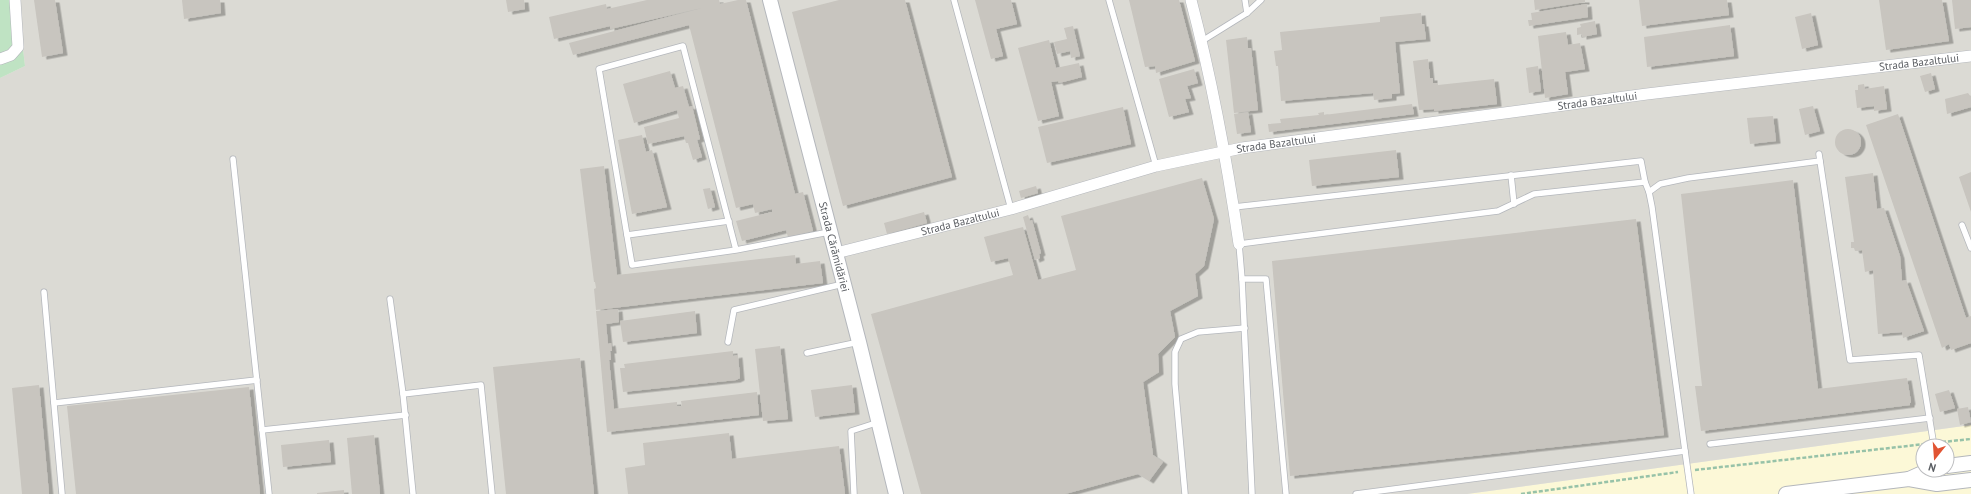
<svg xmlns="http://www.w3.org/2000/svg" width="1971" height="494" font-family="'PT Sans',sans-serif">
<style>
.commercial{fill:#fcf8d7;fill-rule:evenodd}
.industrial{fill:#dbdad4}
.green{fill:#bfe3c3}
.building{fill:#c8c5bf;filter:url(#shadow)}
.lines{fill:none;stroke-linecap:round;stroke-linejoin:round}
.service-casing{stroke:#b4b7bc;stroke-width:7}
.minor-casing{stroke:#b4b7bc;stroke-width:12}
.tertiary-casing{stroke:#b4b7bc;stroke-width:16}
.path{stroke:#97c2a8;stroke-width:2.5;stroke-dasharray:4 2;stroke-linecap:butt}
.service{stroke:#fff;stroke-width:5.5}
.minor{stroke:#fff;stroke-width:11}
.tertiary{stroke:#fff;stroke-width:14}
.labels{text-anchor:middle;stroke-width:3;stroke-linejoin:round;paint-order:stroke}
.street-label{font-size:11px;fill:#5a5d62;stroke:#fff}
</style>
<defs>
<filter id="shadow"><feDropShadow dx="4.5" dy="2.5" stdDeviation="0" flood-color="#0004"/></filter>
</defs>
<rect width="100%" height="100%" fill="#ecebe2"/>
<!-- commercial -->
<path class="commercial" d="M1971 425V494H1467ZM1923 446H1947V470H1923Z"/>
<!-- industrial -->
<polygon class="industrial" points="17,0 1971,0 1971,425 1467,494 0,494 0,78 25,66"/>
<!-- green -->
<polygon class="green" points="0,0 17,0 25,66 0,78"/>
<!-- building -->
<g class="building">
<polygon points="34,0 55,0 63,53 42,57"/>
<polygon points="182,0 220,0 221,13 184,19"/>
<polygon points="506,0 524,0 525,9 508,12"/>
<polygon points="647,0 719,0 720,4 738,0 746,0 795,194 803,192 813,231 788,237 786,230 742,241 736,221 772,212 772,209 755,213 753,204 736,208 689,25 573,55 569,43 702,8 610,29 610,26 554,39 549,17 606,4 607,9"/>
<polygon points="839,0 905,0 952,177 843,206 792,12"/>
<polygon points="975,0 1011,0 1017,24 996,29 1003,56 991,59"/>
<polygon points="1129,0 1179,0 1195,61 1156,73 1155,66 1145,67"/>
<polygon points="1534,0 1585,0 1585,2 1535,10"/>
<polygon points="1639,0 1727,0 1729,15 1642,26"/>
<polygon points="1879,0 1942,0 1949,41 1886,50"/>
<polygon points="1952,0 1971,0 1971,27 1955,29"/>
<polygon points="1587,4 1588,17 1529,26 1528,20 1532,20 1531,13"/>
<polygon points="1421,13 1422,24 1424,24 1426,39 1395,42 1400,93 1392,94 1392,98 1374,100 1373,93 1281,101 1278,66 1276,66 1274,51 1282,50 1280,32 1380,22 1380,17"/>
<polygon points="1811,13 1818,45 1802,49 1795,17"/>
<polygon points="1595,21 1597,34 1582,37 1582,34 1577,35 1577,28 1581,27 1580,24"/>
<polygon points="1730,25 1734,56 1647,67 1644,37"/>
<polygon points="1073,26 1080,56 1071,58 1070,51 1057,54 1054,42 1067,39 1064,28"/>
<polygon points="1566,32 1568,45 1580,43 1585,69 1565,72 1568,94 1545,98 1538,36"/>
<polygon points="1247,37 1248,48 1251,48 1258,110 1234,113 1226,40"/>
<polygon points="1049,40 1056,68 1079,63 1082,77 1059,83 1058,81 1051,82 1059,116 1038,121 1018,48"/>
<polygon points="1428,59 1430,78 1433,78 1433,83 1437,83 1438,85 1494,79 1497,104 1434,111 1434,109 1419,110 1413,61"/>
<polygon points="1538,66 1541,91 1529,93 1526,68"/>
<polygon points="1194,69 1198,83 1187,86 1191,98 1185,99 1189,112 1169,117 1159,79"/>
<polygon points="670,71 675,88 683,86 689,107 692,106 700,139 697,140 702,157 693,160 688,143 686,143 684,136 648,144 644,127 679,118 677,110 634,123 623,84"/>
<polygon points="1931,73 1935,89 1925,92 1920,76"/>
<polygon points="1864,84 1865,89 1884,86 1887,109 1874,111 1874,106 1857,108 1855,90 1858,90 1858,85"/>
<polygon points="1968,93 1971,97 1971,107 1947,114 1945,99"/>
<polygon points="1412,104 1414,114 1269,132 1268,124 1281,123 1280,119 1319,115 1318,113 1324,112 1324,115"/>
<polygon points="1813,106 1820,131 1805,135 1799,109"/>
<polygon points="1123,107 1131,144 1047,163 1038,127"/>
<polygon points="1248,112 1251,132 1237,134 1234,114"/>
<polygon points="1898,114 1966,318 1971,316 1971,343 1951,350 1949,344 1942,348 1866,125"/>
<polygon points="1773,116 1776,141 1750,144 1747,118"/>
<circle cx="1848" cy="142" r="13"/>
<polygon points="642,135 646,152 652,150 667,207 632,214 618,140"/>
<polygon points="1396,150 1399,177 1312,186 1309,160"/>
<polygon points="604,166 617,275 795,255 796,264 820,261 823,283 596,310 594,289 596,288 595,282 594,282 580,169"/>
<polygon points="1971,172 1971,212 1959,177"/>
<polygon points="1873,173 1877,209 1884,208 1900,256 1902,281 1906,280 1924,331 1903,338 1902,332 1878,334 1873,270 1865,272 1862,250 1855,251 1854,248 1851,248 1851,242 1854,242 1845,177"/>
<polygon points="1202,178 1214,219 1204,266 1195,274 1198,296 1170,311 1175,337 1158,354 1159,372 1143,382 1153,455 1163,462 1149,481 1138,474 1065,494 921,494 871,314 1013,275 1008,258 991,262 984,237 1023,227 1038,280 1076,270 1061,216"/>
<polygon points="1793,180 1818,389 1907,378 1911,402 1910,403 1910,405 1701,431 1695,386 1702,386 1681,194"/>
<polygon points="1036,186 1038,193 1021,198 1019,191"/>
<polygon points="710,188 715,207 708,209 703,189"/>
<polygon points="924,212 927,223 887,234 884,223"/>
<polygon points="1028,215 1030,221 1032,220 1041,253 1039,254 1040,258 1035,260 1023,217"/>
<polygon points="1636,219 1664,435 1290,476 1272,261"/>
<polygon points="618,309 619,322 606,324 608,344 611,343 612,351 610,351 611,360 609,360 614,409 677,402 677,406 682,406 681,401 757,392 759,415 607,432 596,311"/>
<polygon points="695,311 697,333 623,342 620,321"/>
<polygon points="780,346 788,419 763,421 755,349"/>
<polygon points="733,351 733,356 738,355 740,378 736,380 623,392 620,368 625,368 624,364"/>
<polygon points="580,358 594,494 506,494 493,367"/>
<polygon points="39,385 49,494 22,494 12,388"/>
<polygon points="852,385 855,412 815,417 811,390"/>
<polygon points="249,387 260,494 76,494 67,406"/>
<polygon points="1949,390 1955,408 1940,412 1935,394"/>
<polygon points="1968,407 1971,422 1960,425 1957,409"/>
<polygon points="729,433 732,459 839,446 845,494 628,494 625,468 645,465 643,443"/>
<polygon points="374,435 380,494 352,494 347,438"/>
<polygon points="329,440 331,462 283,467 281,445"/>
<polygon points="344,490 344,494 317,494 317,493"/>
</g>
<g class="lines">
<!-- service casing -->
<g class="service-casing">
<g id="service">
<polyline points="954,0 1011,209"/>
<polyline points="1109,0 1156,166"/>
<polyline points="1245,0 1247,13"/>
<polyline points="1202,41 1247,13 1261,0"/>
<polyline points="1819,154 1850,360 1919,355 1934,446"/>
<polyline points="233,159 269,494"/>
<polyline points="1511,175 1514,204"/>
<polyline points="1649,192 1660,184 1688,178 1820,161"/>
<polyline points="1234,207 1641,161 1645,182"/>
<polyline points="1962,225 1971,248"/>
<polyline points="627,235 729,221"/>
<polyline points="736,250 683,46 599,69 632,265 736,250 829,232"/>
<polyline points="1242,279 1266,279 1286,494"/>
<polyline points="44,292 62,494"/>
<polyline points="390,299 403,394 413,494"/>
<polyline points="728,342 734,310 843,284"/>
<polyline points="807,353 859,342"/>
<polyline points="403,394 481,385 492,494"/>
<polyline points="54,403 257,380"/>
<polyline points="262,430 406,415"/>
<polyline points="1710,444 1930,418"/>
<polyline points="1685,451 1691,494"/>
<polyline points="854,494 851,431 879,422"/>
<polyline points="1185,494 1175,384 1175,352 1181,339 1198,332 1245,328"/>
<polyline points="1252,494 1242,279 1239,244 1498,211 1534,194 1645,182 1649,192 1652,207 1685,451 1356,494"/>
</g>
</g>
<!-- minor casing -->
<g class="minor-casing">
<g id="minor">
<path d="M1191 0C1212 80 1227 162 1239 244"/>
<polyline points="0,59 11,55 18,47 15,0"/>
<path id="s1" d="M836 253 1011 209 1156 166 1242 148 1647 94 1971 56"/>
</g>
</g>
<!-- tertiary casing -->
<g class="tertiary-casing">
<g id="tertiary">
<path id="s2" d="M770 0 859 342 896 494"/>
<polyline points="1947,466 1971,463"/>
<polyline points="1909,479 1929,470"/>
<polyline points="1786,494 1909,479 1937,484 1971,480"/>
</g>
</g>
<!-- path -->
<g class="path">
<polyline points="1942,442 1971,439"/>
<polyline points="1695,470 1925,444"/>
<polyline points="1521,494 1678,472"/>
</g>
<!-- service -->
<use href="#service" class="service"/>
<!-- minor -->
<use href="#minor" class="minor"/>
<!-- tertiary -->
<use href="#tertiary" class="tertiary"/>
</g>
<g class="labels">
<!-- street labels -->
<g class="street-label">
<text dy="4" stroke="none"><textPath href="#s1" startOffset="1102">Strada Bazaltului</textPath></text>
<text dy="4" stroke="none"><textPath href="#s1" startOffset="778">Strada Bazaltului</textPath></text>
<text dy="4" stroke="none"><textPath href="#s1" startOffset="454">Strada Bazaltului</textPath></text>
<text dy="4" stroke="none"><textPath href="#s1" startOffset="128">Strada Bazaltului</textPath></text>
<text dy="4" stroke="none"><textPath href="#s2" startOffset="255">Strada Cărămidăriei</textPath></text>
</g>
</g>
<!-- north arrow -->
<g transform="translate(1935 458) rotate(197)"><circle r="19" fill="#ffffff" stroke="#bdbec0"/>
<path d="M0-3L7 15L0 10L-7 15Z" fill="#e15433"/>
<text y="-6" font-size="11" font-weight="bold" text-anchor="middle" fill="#5a5d62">N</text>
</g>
</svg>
